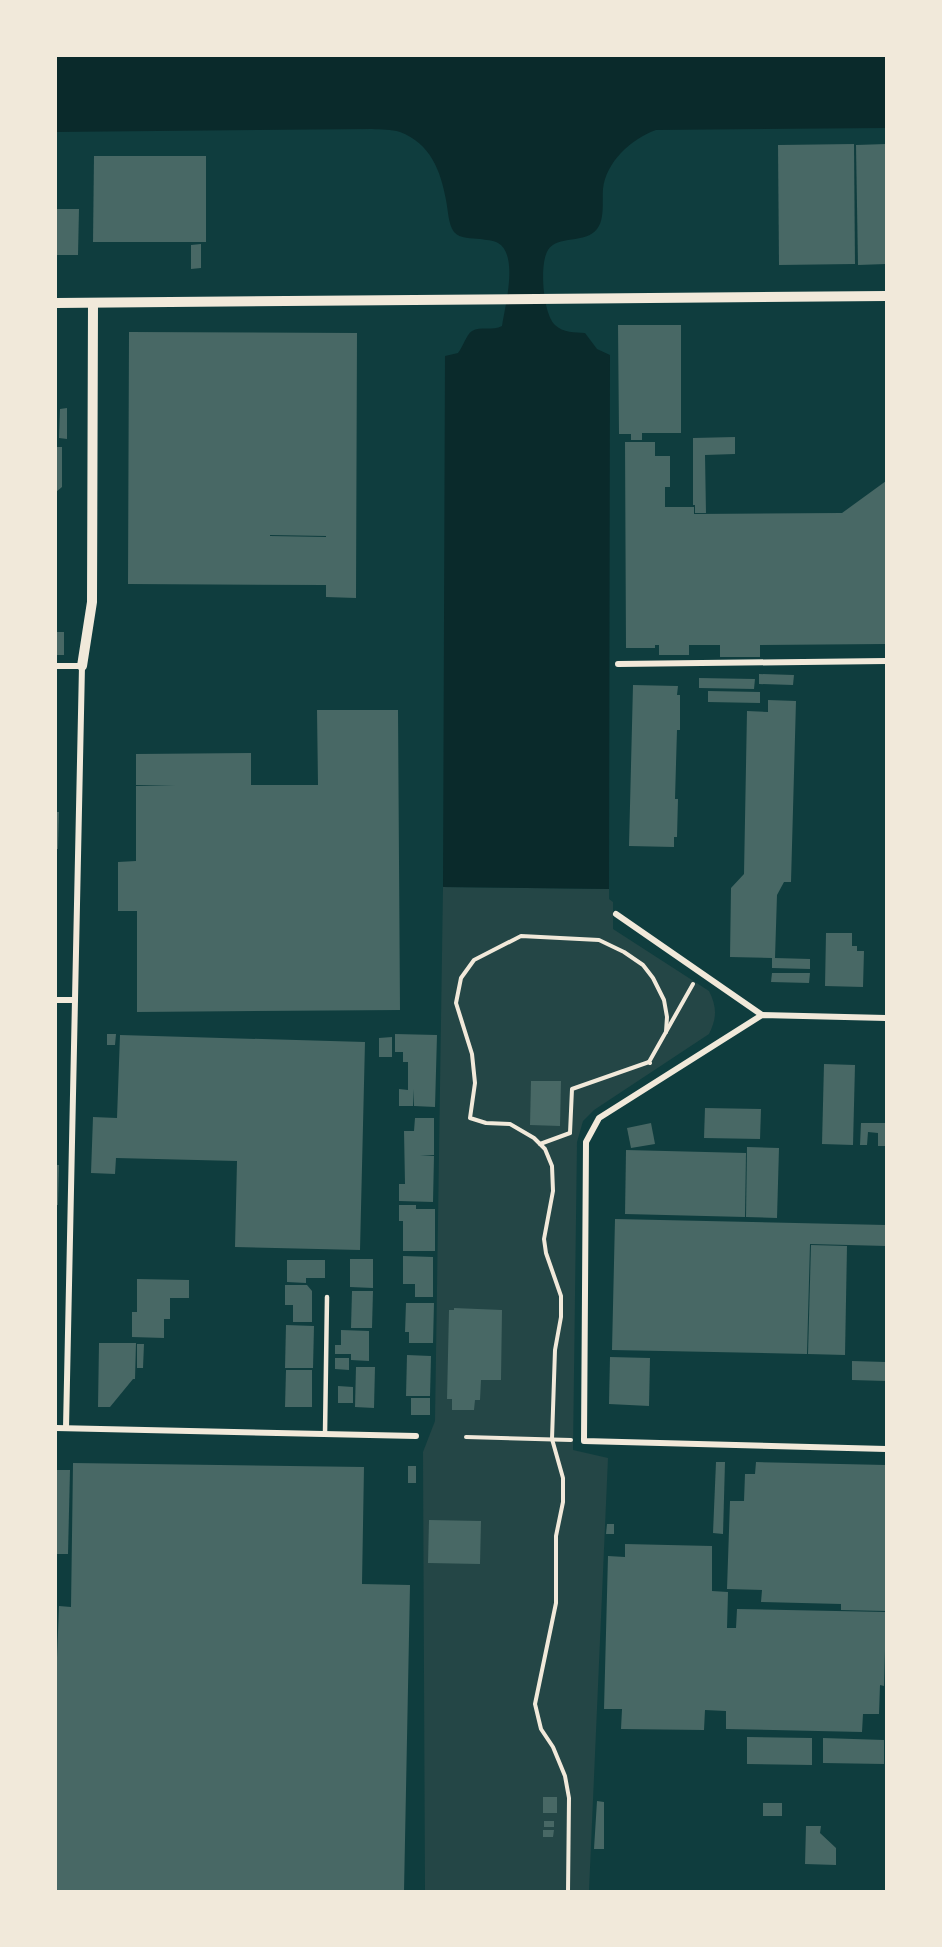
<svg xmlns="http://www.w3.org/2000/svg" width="942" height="1947" font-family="Helvetica,sans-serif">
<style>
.green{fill:#244646}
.water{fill:#0a2a2b}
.building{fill:#486865;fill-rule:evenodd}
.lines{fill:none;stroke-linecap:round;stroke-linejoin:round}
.path{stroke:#f1e9da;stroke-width:4}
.service{stroke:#f1e9da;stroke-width:4.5}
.minor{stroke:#f1e9da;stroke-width:6}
.tertiary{stroke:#f1e9da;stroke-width:10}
</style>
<rect width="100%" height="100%" fill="#0f3d3e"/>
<!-- green -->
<path class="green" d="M443 887 609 889V899L613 902V929L709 991C717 1007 717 1018 709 1034L594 1110 583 1121 577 1142 573 1450 608 1458 589 1891H425L423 1452 435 1421Z"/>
<!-- water -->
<path class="water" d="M56 56H886V128L656 130C631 139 606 162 603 189 602 201 605 219 597 229 586 244 557 235 548 250 539 264 543 314 555 325 563 333 575 332 585 333L597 349 610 355 609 889 443 887 445 356 458 353C463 347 466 335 472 331 480 326 493 331 502 326 505 306 519 255 498 243 493 240 486 240 480 239 472 238 460 239 454 232 448 224 448 209 446 200 441 171 430 143 400 132 391 129 381 130 372 129L56 132Z"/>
<!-- building -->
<g class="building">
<polygon points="854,144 855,264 779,265 778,145"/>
<polygon points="886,144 886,264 858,265 856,145"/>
<polygon points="94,156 206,156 206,242 93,242"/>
<polygon points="56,209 79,209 78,255 56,255"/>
<polygon points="201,244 201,268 191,269 191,245"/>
<polygon points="618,325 681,325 681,433 642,433 642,440 631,440 631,434 619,434"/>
<path d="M129 332 357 333 356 598 326 597V585L128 584ZM270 535 326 536V537L270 536Z"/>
<polygon points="67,408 67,439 59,438 60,409"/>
<polygon points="735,437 735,454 705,455 706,513 695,513 695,505 693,505 693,438"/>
<polygon points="625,442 655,442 655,456 670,456 670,487 665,487 665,507 694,507 694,514 842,513 886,481 886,644 760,645 760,657 720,657 720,645 689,645 689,655 659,655 659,645 655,645 655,648 626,648"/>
<polygon points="56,447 62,447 62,487 56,492"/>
<rect x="56" y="632" width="8" height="23"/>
<polygon points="759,674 794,675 793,685 759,684"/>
<polygon points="699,678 755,679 754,689 699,688"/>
<polygon points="633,685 678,686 677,695 680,695 680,730 677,730 675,799 678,799 677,837 674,837 674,847 629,846"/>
<polygon points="708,691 760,692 760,703 708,702"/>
<polygon points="768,700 796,701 791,882 784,882 777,895 775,958 810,959 810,969 772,968 772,958 730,957 731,888 744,874 747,711 768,712"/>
<polygon points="317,710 398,710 400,1010 137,1012 137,911 118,911 118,862 136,861 136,786 175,786 136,785 136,754 251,753 251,785 318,785"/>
<polygon points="56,812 59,812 58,849 56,849"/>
<polygon points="826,933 852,933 852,946 857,946 857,951 864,951 863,987 825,986"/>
<polygon points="772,973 810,973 809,983 771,982"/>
<polygon points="107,1034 116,1034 115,1045 107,1045"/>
<polygon points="395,1034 437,1035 435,1107 414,1106 413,1089 413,1106 399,1106 399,1089 408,1090 408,1062 403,1062 403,1052 395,1052"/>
<polygon points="120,1035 365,1042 360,1250 235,1247 237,1161 116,1158 115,1174 91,1173 93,1117 117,1118"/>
<polygon points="392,1037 392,1057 379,1057 379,1038"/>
<polygon points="824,1064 855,1065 853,1145 822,1144"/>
<polygon points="531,1081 561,1081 560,1126 530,1125"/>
<polygon points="705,1108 761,1109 760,1139 704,1138"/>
<polygon points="415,1118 434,1118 434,1155 420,1155 434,1156 433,1202 399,1201 399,1184 405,1184 404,1131 414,1131"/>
<polygon points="651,1123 655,1144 631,1148 627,1128"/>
<polygon points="861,1123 886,1123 886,1146 878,1146 878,1133 868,1132 867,1145 860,1145"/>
<polygon points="747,1147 779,1148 777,1218 746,1217"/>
<polygon points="626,1150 746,1153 745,1217 625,1214"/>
<polygon points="56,1165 59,1165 58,1205 56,1205"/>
<polygon points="399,1205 416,1205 416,1209 435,1209 435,1251 403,1251 403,1221 399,1221"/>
<polygon points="615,1219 886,1225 886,1246 810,1244 807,1354 612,1350"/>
<polygon points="811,1245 847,1246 845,1355 808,1354"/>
<polygon points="403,1256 433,1257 433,1297 415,1297 415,1284 403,1284"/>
<polygon points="350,1259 373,1259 373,1288 350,1287"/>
<polygon points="287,1260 325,1260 325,1278 306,1278 306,1283 287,1282"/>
<polygon points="137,1279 189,1280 189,1298 170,1298 170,1319 164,1319 164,1338 132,1337 132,1312 137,1312"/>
<polygon points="285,1285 307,1285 312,1291 312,1322 293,1322 293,1305 285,1305"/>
<polygon points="352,1291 373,1291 372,1328 351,1328"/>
<polygon points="406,1303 434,1303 433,1343 409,1343 409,1332 405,1332"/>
<polygon points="454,1308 502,1310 501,1380 481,1380 480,1400 475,1400 474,1410 452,1410 452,1399 447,1399 449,1310 454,1310"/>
<polygon points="286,1325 314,1326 313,1368 285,1368"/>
<polygon points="341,1330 369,1331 369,1361 351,1360 351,1354 335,1354 335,1345 341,1345"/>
<polygon points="99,1343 136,1343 135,1379 133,1379 110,1407 98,1407"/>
<polygon points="137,1344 144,1344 143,1368 137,1368"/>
<polygon points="407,1355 431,1356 430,1396 406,1396"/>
<polygon points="610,1357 650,1358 649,1406 609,1404"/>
<polygon points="335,1358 349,1358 349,1370 335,1369"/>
<polygon points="852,1361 886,1362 886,1381 852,1380"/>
<polygon points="356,1367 375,1367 374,1408 355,1407"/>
<polygon points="286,1370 312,1370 312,1407 285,1407"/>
<polygon points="338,1386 353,1387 353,1403 338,1403"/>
<rect x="411" y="1398" width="19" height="17"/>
<polygon points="716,1462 725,1462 723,1534 713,1533"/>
<polygon points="756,1462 886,1465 886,1611 841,1610 841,1604 761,1602 762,1590 727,1589 730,1501 744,1501 745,1474 755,1474"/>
<polygon points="73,1463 364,1467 362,1584 410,1585 404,1892 56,1892 56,1683 59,1606 71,1607"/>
<rect x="408" y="1466" width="8" height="17"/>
<polygon points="56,1470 70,1470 68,1554 56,1554"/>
<polygon points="429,1520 481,1521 480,1564 428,1563"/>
<polygon points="607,1524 614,1524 614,1534 606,1534"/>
<polygon points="625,1544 712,1546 712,1591 728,1592 727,1628 736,1628 737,1609 886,1612 884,1686 880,1685 879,1714 863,1714 862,1732 726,1729 726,1711 705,1710 704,1730 621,1729 622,1709 604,1709 608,1556 625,1557"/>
<polygon points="747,1737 812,1738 812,1765 747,1764"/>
<polygon points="823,1738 884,1740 884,1764 823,1763"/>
<rect x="543" y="1797" width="14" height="16"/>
<polygon points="597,1801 604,1802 604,1849 594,1849"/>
<rect x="763" y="1803" width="19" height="13"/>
<rect x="544" y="1821" width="10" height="6"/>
<polygon points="806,1826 821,1826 820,1833 836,1848 836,1865 805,1864"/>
<polygon points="543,1830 554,1830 553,1837 543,1837"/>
</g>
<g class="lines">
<!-- path -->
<g class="path">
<polyline points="650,1063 649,1062 693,984"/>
<polyline points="570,1133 572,1089 649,1062"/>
<polyline points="540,1144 570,1133"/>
<polyline points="466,1437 571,1440"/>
<polyline points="568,1892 569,1798 565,1776 553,1747 541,1729 535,1704 556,1603 556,1536 563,1502 563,1478 552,1439 555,1350 561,1317 561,1296 546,1253 544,1239 553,1191 552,1166 545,1149 534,1138 510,1124 486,1123 470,1118 475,1083 472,1054 456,1003 461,978 474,960 521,936 599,940 624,952 643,965 653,978 664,1000 667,1017 666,1032"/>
</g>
<!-- service -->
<polyline class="service" points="325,1434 327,1297"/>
<!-- minor -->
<g class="minor">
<polyline points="618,664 886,661"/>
<polyline points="56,666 82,666 66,1428"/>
<polyline points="616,914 762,1015"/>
<polyline points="56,1000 75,1000"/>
<polyline points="886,1018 762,1015 599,1118 586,1142 584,1441 886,1449"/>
<polyline points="56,1428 416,1436"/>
</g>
<!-- tertiary -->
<g class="tertiary">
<polyline points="56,303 886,296"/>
<polyline points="82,666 92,602 93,303"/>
</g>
</g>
<!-- border -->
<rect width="942" height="1947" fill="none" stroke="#f1e9da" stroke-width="114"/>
</svg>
